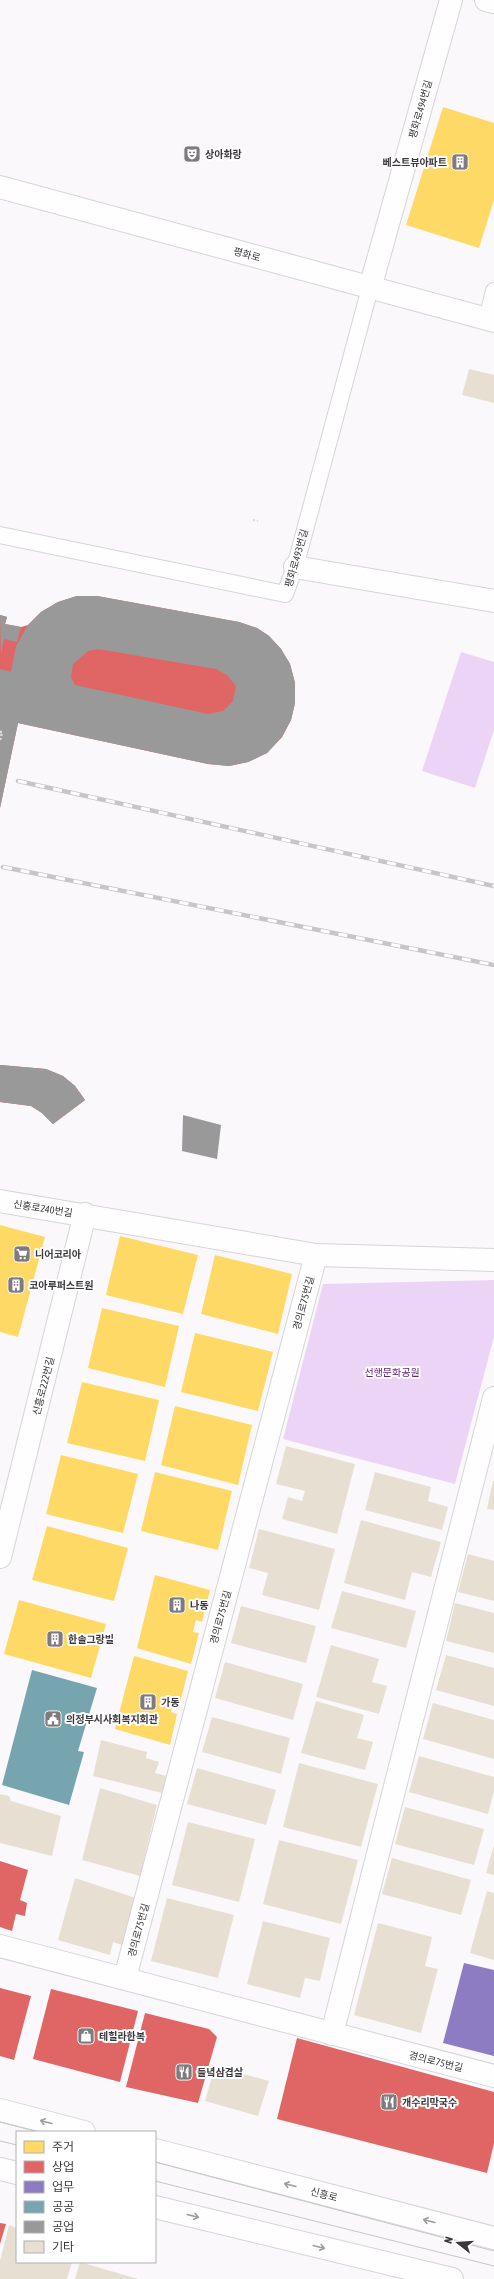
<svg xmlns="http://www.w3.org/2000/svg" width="494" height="2279" font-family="'Asap Condensed','Noto Sans KR',sans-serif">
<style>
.green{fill:#ecd4f6}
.homes{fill:#ffd966}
.shops{fill:#e06666}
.offices{fill:#8e7cc3}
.public{fill:#76a5af}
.industry{fill:#999;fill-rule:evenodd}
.building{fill:#e8dfd3}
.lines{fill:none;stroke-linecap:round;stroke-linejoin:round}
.lane-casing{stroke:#d6d4d7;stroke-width:18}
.street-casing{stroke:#d6d4d7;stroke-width:24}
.secondary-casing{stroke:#d6d4d7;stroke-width:24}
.path{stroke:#dedede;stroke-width:2.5;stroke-dasharray:2 2;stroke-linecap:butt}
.lane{stroke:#fefeff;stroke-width:16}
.street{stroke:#fefeff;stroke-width:22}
.secondary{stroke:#fefeff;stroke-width:22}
.tram{stroke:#c6c6c6;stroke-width:1}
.rail-casing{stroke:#c6c6c6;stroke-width:4.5}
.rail{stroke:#fff;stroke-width:3;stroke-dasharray:9;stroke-linecap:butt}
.oneway{stroke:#9c9b9d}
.labels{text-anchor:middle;stroke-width:4;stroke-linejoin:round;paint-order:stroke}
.street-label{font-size:10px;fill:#3a383b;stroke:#fff}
.poi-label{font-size:10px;font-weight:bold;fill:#3a383b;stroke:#fff;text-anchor:start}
.park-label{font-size:10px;fill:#66227e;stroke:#fff}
</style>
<rect width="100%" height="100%" fill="#fbf8fc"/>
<!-- green -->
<g class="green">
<polygon points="461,652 494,662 494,730 475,788 422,771"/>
<polygon points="494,1280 494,1337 455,1484 283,1439 323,1284"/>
</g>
<!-- homes -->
<g class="homes">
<polygon points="443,107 494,123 494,200 479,248 406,225"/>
<polygon points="0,1225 45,1237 18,1337 0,1332"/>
<polygon points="120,1236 198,1255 183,1314 106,1295"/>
<polygon points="215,1255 292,1274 278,1334 201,1314"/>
<polygon points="102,1308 179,1326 165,1387 88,1368"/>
<polygon points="195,1333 273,1352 258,1411 181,1392"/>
<polygon points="82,1382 159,1400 145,1461 67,1443"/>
<polygon points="175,1406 252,1425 238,1485 161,1465"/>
<polygon points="61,1455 138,1474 123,1533 46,1514"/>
<polygon points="155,1472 232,1491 218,1550 141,1531"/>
<polygon points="47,1526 128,1548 114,1601 32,1580"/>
<polygon points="155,1575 210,1590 202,1622 196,1620 193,1632 199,1633 191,1664 137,1648"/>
<polygon points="19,1600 106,1624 91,1678 4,1654"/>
<polygon points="134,1656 188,1671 180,1703 174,1700 171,1712 177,1714 170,1745 115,1729"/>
</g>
<!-- shops -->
<g class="shops">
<polygon points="77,596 97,596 239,622 257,628 269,636 281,649 290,664 295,683 295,703 291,720 282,737 267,753 248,762 229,766 208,764 18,723 0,808 0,615 7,617 5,624 21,627 28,625 41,612 58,602"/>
<polygon points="0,1065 46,1069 63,1076 75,1086 85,1100 53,1124 42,1113 31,1106 0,1102"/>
<polygon points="0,1861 28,1870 20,1900 27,1903 25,1916 16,1914 12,1931 0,1927"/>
<polygon points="0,1988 31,1996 14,2060 0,2056"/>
<polygon points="51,1989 138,2011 120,2082 33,2059"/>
<polygon points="145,2013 209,2029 217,2037 198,2103 126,2087"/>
<polygon points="297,2038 494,2092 494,2143 487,2173 277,2119"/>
<polygon points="0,2223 6,2224 0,2244"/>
</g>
<!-- offices -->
<polygon class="offices" points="464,1963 494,1970 494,2056 443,2043"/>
<!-- public -->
<polygon class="public" points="32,1670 97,1688 78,1751 84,1752 69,1805 2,1785"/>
<!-- industry -->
<g class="industry">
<path d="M77 596H97L239 622 257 628 269 636 281 649 290 664 295 683V703L291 720 282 737 267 753 248 762 229 766 208 764 18 723 0 808V669L11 672 16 646 28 625 41 612 58 602ZM98 649 216 669 227 675 236 686 233 701 223 711 208 714 75 685 71 678 73 664 88 651Z"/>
<polygon points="0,615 7,617 5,624 21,627 17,642 4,639 1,654"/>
<polygon points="0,1065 46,1069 63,1076 75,1086 85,1100 53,1124 42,1113 31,1106 0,1102"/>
<polygon points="183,1115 221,1125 217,1159 182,1151"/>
</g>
<!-- building -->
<g class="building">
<polygon points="469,369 494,375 494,403 462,395"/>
<polygon points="286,1446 355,1464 337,1534 282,1519 288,1497 302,1501 305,1491 276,1484"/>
<polygon points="375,1472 431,1487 428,1501 448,1507 442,1530 365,1510"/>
<polygon points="493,1481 494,1481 494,1510 487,1509"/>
<polygon points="361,1520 441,1542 431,1577 412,1572 405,1600 344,1583"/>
<polygon points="259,1529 335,1549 319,1610 262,1595 268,1573 249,1568"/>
<polygon points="468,1554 494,1561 494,1601 458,1592"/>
<polygon points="342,1591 416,1611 406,1648 331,1628"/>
<polygon points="455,1603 494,1613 494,1653 446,1641"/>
<polygon points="241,1606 316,1626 306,1663 231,1643"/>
<polygon points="331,1645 379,1659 372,1682 387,1686 379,1714 316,1697"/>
<polygon points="446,1655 494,1668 494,1706 436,1690"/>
<polygon points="225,1662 303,1684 293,1720 215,1698"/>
<polygon points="316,1701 364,1715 357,1738 373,1742 365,1770 301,1753"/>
<polygon points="433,1703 494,1720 494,1759 423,1739"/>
<polygon points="212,1717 290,1738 281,1774 202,1752"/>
<polygon points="101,1740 147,1752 146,1758 159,1762 155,1773 167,1776 162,1793 93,1776"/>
<polygon points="419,1756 494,1777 494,1791 488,1814 409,1792"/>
<polygon points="299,1763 378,1784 361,1847 283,1827"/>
<polygon points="197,1768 276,1790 266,1825 187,1804"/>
<polygon points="100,1788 157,1805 140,1876 82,1860"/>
<polygon points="0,1794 9,1796 11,1801 61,1816 52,1856 0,1843"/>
<polygon points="405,1807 484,1829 474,1865 395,1844"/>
<polygon points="188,1822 255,1839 239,1902 172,1885"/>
<polygon points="279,1840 358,1860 341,1924 263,1904"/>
<polygon points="494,1845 494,1875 486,1873"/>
<polygon points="392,1858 471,1880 461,1915 382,1894"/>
<polygon points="75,1878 136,1898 122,1945 113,1942 110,1955 58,1940"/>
<polygon points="487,1891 494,1893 494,1960 470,1953"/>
<polygon points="167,1898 234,1915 218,1978 151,1961"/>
<polygon points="263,1921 330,1938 320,1981 305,1978 300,1998 247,1984"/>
<polygon points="378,1923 432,1937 425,1966 438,1969 421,2033 354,2015"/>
<polygon points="215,2066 269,2081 258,2116 205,2101"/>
<polygon points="9,2225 17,2228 17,2262 72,2262 67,2279 0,2279 0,2261"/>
<polygon points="80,2262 138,2279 75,2279"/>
</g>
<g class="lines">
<!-- lane casing -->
<g class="lane-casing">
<g id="lane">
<polyline points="487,319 494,291"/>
<polyline points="0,535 285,594 295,567 370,288"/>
</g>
</g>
<!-- street casing -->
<g class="street-casing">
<g id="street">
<polyline points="486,0 494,2"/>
<polyline points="370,288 451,0"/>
<polyline points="295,567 494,601"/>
<polyline points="0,1201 316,1255 494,1260"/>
<polyline points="0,1557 85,1214"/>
<polyline points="0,1946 494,2076"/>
<polyline points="125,1978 316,1255"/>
<polyline points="332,2034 494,1398"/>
</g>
</g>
<!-- secondary casing -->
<g class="secondary-casing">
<g id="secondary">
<polyline points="0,187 494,321"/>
<polyline points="0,2110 84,2132"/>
<polyline points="155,2150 494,2238"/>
<polyline points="0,2169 17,2173"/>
<polyline points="155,2207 452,2279"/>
</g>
</g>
<!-- path -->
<g class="path">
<polyline points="253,520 258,521"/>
<polyline points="0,732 2,732 0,741"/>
</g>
<!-- lane -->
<use href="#lane" class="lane"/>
<!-- street -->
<use href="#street" class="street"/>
<!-- secondary -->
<use href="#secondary" class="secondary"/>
<!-- tram -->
<g class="tram">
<polyline points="0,2122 40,2132"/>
<polyline points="0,2141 17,2145"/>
<polyline points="155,2162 494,2251"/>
<polyline points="155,2181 494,2266"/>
</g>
<!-- rail casing -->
<g class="rail-casing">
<g id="rail">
<polyline points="18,781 494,886"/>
<polyline points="3,867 494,965"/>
</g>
</g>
<!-- rail -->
<use href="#rail" class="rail"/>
</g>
<!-- one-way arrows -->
<defs><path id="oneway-shaft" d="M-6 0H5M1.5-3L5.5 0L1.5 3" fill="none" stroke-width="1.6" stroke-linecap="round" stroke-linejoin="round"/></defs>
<g class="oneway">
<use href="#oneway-shaft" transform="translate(46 2122) rotate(-165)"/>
<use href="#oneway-shaft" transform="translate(290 2185) rotate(-165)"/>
<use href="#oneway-shaft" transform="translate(193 2216) rotate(14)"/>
<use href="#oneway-shaft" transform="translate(429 2221) rotate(-165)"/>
<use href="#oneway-shaft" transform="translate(319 2247) rotate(14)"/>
</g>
<!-- icons -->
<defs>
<g id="theatre-square" transform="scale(0.9)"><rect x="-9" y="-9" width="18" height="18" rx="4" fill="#7e7b7f" stroke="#fff"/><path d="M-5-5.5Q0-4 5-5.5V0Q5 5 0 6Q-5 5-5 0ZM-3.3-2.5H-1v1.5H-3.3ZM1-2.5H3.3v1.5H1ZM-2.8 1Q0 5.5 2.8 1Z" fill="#fff"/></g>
<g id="building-square" transform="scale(0.9)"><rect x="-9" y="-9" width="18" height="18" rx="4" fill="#7e7b7f" stroke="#fff"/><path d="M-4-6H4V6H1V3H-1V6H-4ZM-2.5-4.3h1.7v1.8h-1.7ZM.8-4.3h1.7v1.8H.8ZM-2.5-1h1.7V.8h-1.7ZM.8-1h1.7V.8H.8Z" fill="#fff"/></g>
<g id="supermarket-square" transform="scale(0.9)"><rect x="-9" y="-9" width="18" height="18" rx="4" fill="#7e7b7f" stroke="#fff"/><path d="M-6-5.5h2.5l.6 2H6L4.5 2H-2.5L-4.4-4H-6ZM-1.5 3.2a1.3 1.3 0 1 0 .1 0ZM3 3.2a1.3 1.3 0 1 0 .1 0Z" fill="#fff"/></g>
<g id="civic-square" transform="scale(0.9)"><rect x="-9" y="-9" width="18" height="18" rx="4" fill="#7e7b7f" stroke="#fff"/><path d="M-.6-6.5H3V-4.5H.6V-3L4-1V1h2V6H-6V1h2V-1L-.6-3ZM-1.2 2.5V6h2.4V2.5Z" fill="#fff"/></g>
<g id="shop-square" transform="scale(0.9)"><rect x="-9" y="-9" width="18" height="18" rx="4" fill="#7e7b7f" stroke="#fff"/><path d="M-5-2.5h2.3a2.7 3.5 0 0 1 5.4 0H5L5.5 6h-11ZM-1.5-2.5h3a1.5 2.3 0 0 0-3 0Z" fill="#fff"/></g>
<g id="restaurant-square" transform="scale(0.9)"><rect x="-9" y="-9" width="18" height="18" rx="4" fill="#7e7b7f" stroke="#fff"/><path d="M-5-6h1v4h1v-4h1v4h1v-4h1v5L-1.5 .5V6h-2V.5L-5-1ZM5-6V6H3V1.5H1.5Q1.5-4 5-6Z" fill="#fff"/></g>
</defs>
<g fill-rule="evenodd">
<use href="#theatre-square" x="192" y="154"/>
<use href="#building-square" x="460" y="162"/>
<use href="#supermarket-square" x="22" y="1254"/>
<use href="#building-square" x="16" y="1285"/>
<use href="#building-square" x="177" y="1605"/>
<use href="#building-square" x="55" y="1639"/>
<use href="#building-square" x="148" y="1702"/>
<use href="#civic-square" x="53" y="1719"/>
<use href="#shop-square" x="86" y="2036"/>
<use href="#restaurant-square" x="184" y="2072"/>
<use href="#restaurant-square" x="389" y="2102"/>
</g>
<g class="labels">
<!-- street labels -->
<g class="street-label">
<text transform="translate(420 109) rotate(-74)" y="4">평화로494번길</text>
<text transform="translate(247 254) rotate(15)" y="4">평화로</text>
<text transform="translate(296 558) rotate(-74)" y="4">평화로493번길</text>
<text transform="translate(43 1208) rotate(9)" y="4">신흥로240번길</text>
<text transform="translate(303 1303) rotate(-75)" y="4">경의로75번길</text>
<text transform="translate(43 1386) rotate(-76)" y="4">신흥로222번길</text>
<text transform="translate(220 1617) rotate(-75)" y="4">경의로75번길</text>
<text transform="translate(138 1930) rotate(-75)" y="4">경의로75번길</text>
<text transform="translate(436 2061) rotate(14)" y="4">경의로75번길</text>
<text transform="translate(324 2194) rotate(15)" y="4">신흥로</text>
</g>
<!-- poi labels -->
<g class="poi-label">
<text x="205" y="158">상아화랑</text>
<text x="447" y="166" text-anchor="end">베스트뷰아파트</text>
<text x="35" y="1258">니어코리아</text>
<text x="29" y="1289">코아루퍼스트원</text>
<text x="190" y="1609">나동</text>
<text x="68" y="1643">한솔그랑빌</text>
<text x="161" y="1706">가동</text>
<text x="66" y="1723">의정부시사회복지회관</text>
<text x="99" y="2040">테힐라한복</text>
<text x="197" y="2076">들녘삼겹살</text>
<text x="402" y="2106">개수리막국수</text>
</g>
<!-- park labels -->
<g class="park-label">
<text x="392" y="1376">선행문화공원</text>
</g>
</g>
<!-- legend -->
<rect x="16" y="2131" width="140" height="132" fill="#ffffff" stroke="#b0afb1"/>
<rect x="24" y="2141" width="20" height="12" fill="#ffd966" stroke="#b0afb1"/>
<text x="52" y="2151" font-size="12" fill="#3a383b">주거</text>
<rect x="24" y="2161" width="20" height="12" fill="#e06666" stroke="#b0afb1"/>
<text x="52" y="2171" font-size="12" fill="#3a383b">상업</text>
<rect x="24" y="2181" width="20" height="12" fill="#8e7cc3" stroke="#b0afb1"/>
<text x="52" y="2191" font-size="12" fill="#3a383b">업무</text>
<rect x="24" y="2201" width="20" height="12" fill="#76a5af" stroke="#b0afb1"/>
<text x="52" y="2211" font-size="12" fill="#3a383b">공공</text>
<rect x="24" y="2221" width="20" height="12" fill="#999999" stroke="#b0afb1"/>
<text x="52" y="2231" font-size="12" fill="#3a383b">공업</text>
<rect x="24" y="2241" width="20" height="12" fill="#e8dfd3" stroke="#b0afb1"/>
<text x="52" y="2251" font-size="12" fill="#3a383b">기타</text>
<!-- north arrow -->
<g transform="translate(458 2243) rotate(287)" stroke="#ffffff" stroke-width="3" paint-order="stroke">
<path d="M0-3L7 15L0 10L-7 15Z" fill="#3a383b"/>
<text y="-6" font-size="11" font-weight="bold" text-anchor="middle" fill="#3a383b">N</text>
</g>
</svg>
